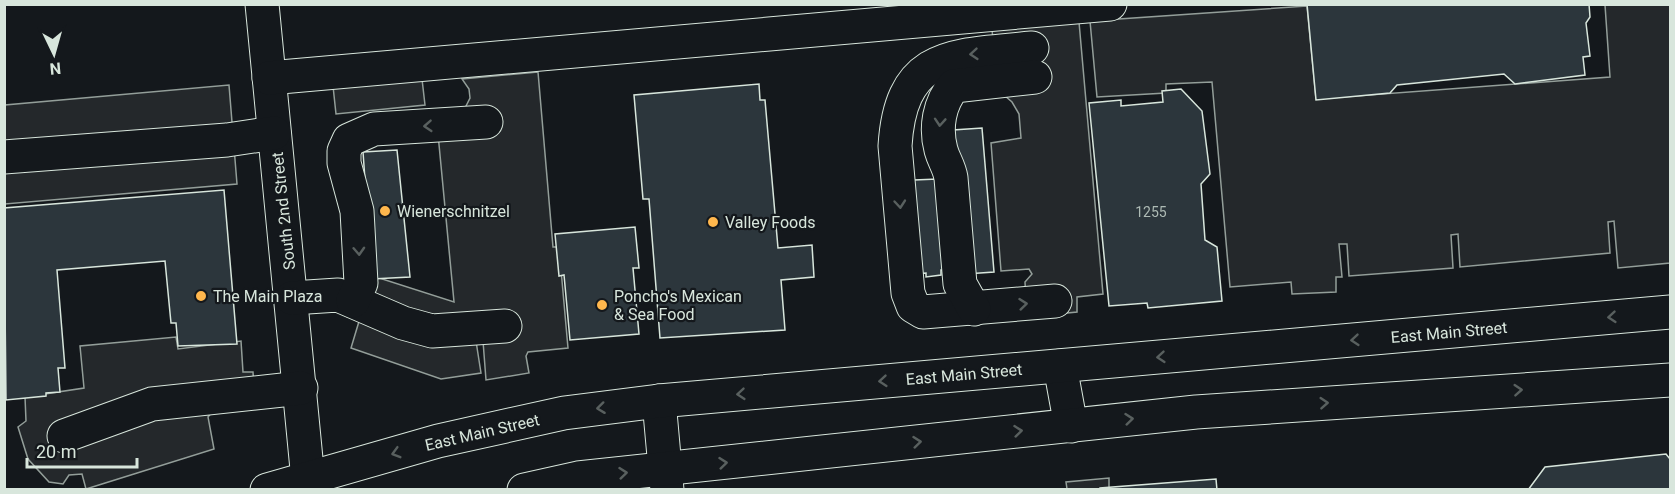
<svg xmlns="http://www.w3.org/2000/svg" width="1675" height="494" font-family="Roboto,sans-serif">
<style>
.parking{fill:#24282b;stroke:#939e99;stroke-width:1.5}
.building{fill:#2c363c;stroke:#d8e6dc;stroke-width:1.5}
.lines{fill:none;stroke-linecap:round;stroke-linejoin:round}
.minor-casing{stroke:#d8e6dc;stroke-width:35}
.major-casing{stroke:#d8e6dc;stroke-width:35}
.minor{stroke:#14181c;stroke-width:33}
.major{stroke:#14181c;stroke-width:33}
.oneway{stroke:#59605f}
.poi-dot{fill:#ffb74d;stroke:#14181c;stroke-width:2}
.labels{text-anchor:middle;stroke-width:4.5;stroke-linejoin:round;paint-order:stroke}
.number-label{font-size:14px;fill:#adbab4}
.street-label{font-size:16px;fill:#d8e6dc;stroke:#14181c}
.poi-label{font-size:16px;fill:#d8e6dc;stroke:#14181c;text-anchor:start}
</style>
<rect width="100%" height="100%" fill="#14181c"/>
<!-- parking -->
<g class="parking">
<polygon points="1605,5 1670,5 1670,263 1618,268 1614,221 1608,222 1610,253 1460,267 1458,234 1451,235 1453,268 1349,276 1347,244 1339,244 1342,277 1336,277 1336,292 1292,294 1291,282 1230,287 1212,82 1166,84 1166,93 1097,97 1090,21 1307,6 1316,99 1610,77"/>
<polygon points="1079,22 1103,294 1077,297 1077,312 1027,317 1025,282 1032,274 1029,269 1001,271 991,143 1021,138 1019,114 1012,102 997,89 992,29"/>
<polygon points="538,72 553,247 559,247 568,348 528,352 526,356 529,373 486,380 483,341 476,341 481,373 441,379 351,348 360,318 347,311 344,278 373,276 454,302 436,113 459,111 466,106 470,98 469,89 462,79"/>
<polygon points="422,79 425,105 336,114 333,86"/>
<polygon points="229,85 237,184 5,204 5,105"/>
<polygon points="176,337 178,349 241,341 243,372 253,372 255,405 212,412 208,417 214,449 86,489 82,474 69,475 63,484 49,482 28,459 18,427 26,421 25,397 84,388 80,346"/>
<polygon points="1109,478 1109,489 1067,489 1066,482"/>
</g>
<!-- building -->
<g class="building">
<polygon points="1307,4 1589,4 1590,17 1586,23 1590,56 1583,57 1585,75 1515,84 1504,74 1397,85 1390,93 1316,100"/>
<polygon points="759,84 760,100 765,100 778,248 812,245 814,277 781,280 785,330 660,338 649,199 643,199 634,95"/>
<polygon points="1181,89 1202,111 1210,174 1201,184 1205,240 1217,247 1222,301 1148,308 1147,303 1109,306 1089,103 1121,100 1121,106 1163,102 1162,91"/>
<polygon points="982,128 994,272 966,274 953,130"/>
<polygon points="397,150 410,277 372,279 363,152"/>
<polygon points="938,179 945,270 941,270 941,275 926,277 926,273 913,274 914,180"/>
<polygon points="224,190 237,344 178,346 176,323 171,323 165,261 57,270 65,368 58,368 60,392 46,393 46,396 6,400 4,208"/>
<polygon points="635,227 639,268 633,268 639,334 570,340 564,275 559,276 555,234"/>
<polygon points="1666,454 1670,459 1670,490 1528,490 1545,467"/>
<polygon points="1216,479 1217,490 1100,490 1100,488"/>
</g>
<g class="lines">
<!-- minor casing -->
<g class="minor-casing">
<g id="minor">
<polyline points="262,4 309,490"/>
<path d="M1032 48C954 56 901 50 895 146L908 293 913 306 923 312 1055 301"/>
<polyline points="269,78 1110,4"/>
<polyline points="4,157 227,140 274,133"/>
<polyline points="292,298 338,295 403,323 432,331 505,326"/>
<polyline points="353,301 361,283 357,211 344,163 344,151 349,140 374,129 486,122"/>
<path d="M974 309 960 284 951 178C949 166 944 161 941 150 935 128 939 103 954 86L1035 77"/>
<polyline points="659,401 667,490"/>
<polyline points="64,436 152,404 301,388"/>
</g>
</g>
<!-- major casing -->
<g class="major-casing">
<g id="major">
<polyline points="1060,366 1071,426"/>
<polyline points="267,490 438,441 564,413 659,401 1670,312"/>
<polyline points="524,490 578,478 1196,412 1670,380"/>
</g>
</g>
<!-- minor -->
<use href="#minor" class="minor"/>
<!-- major -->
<use href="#major" class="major"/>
</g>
<!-- one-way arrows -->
<defs><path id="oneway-chevron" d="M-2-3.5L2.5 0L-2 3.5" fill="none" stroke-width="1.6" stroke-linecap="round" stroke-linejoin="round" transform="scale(1.5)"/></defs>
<g class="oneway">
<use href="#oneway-chevron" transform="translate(974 54) rotate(175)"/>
<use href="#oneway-chevron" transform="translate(940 122) rotate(94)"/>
<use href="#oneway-chevron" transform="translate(428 126) rotate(176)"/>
<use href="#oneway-chevron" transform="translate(900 204) rotate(85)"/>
<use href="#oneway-chevron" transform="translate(359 251) rotate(87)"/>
<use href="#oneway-chevron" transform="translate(1023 304) rotate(-6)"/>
<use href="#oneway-chevron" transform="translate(1612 317) rotate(175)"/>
<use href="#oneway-chevron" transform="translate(1355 340) rotate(175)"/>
<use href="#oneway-chevron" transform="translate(1161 357) rotate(175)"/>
<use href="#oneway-chevron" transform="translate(883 381) rotate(175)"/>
<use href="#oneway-chevron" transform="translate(1518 390) rotate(-4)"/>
<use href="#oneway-chevron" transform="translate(741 394) rotate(175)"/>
<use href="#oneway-chevron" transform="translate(1324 403) rotate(-4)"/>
<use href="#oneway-chevron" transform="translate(601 408) rotate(173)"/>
<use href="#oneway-chevron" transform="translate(1129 419) rotate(-6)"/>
<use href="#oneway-chevron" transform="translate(1018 431) rotate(-6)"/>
<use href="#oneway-chevron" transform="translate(917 442) rotate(-6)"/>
<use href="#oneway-chevron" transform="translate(396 453) rotate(164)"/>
<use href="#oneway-chevron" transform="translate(723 463) rotate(-6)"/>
<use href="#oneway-chevron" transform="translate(623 473) rotate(-6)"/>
</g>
<!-- markers -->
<g class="poi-dot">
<circle cx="385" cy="211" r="6"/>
<circle cx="713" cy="222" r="6"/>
<circle cx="201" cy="296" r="6"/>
<circle cx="602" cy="305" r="6"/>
</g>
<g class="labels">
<!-- number labels -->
<g class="number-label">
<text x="1151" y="217">1255</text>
</g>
<!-- street labels -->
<g class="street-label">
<text transform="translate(283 211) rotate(-96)" y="6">South 2nd Street</text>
<text transform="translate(1449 332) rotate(-5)" y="6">East Main Street</text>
<text transform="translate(964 374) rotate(-5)" y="6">East Main Street</text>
<text transform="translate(482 432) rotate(-13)" y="6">East Main Street</text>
</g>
<!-- poi labels -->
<g class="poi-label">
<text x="397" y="217">Wienerschnitzel</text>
<text x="725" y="228">Valley Foods</text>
<text x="213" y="302">The Main Plaza</text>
<text x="614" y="302">Poncho's Mexican<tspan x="614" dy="18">&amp; Sea Food</tspan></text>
</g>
</g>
<!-- border -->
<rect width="1675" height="494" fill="none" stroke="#d8e6dc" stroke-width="12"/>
<!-- north arrow -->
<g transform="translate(54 54) rotate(175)" stroke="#14181c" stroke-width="4.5" paint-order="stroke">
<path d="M0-4.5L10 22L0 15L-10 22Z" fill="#d8e6dc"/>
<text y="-9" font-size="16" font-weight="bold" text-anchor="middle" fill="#d8e6dc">N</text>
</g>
<!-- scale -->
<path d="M27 458v9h110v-9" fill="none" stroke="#d8e6dc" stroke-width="3"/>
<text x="36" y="458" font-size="18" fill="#d8e6dc" stroke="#14181c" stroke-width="4.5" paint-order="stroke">20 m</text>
</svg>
